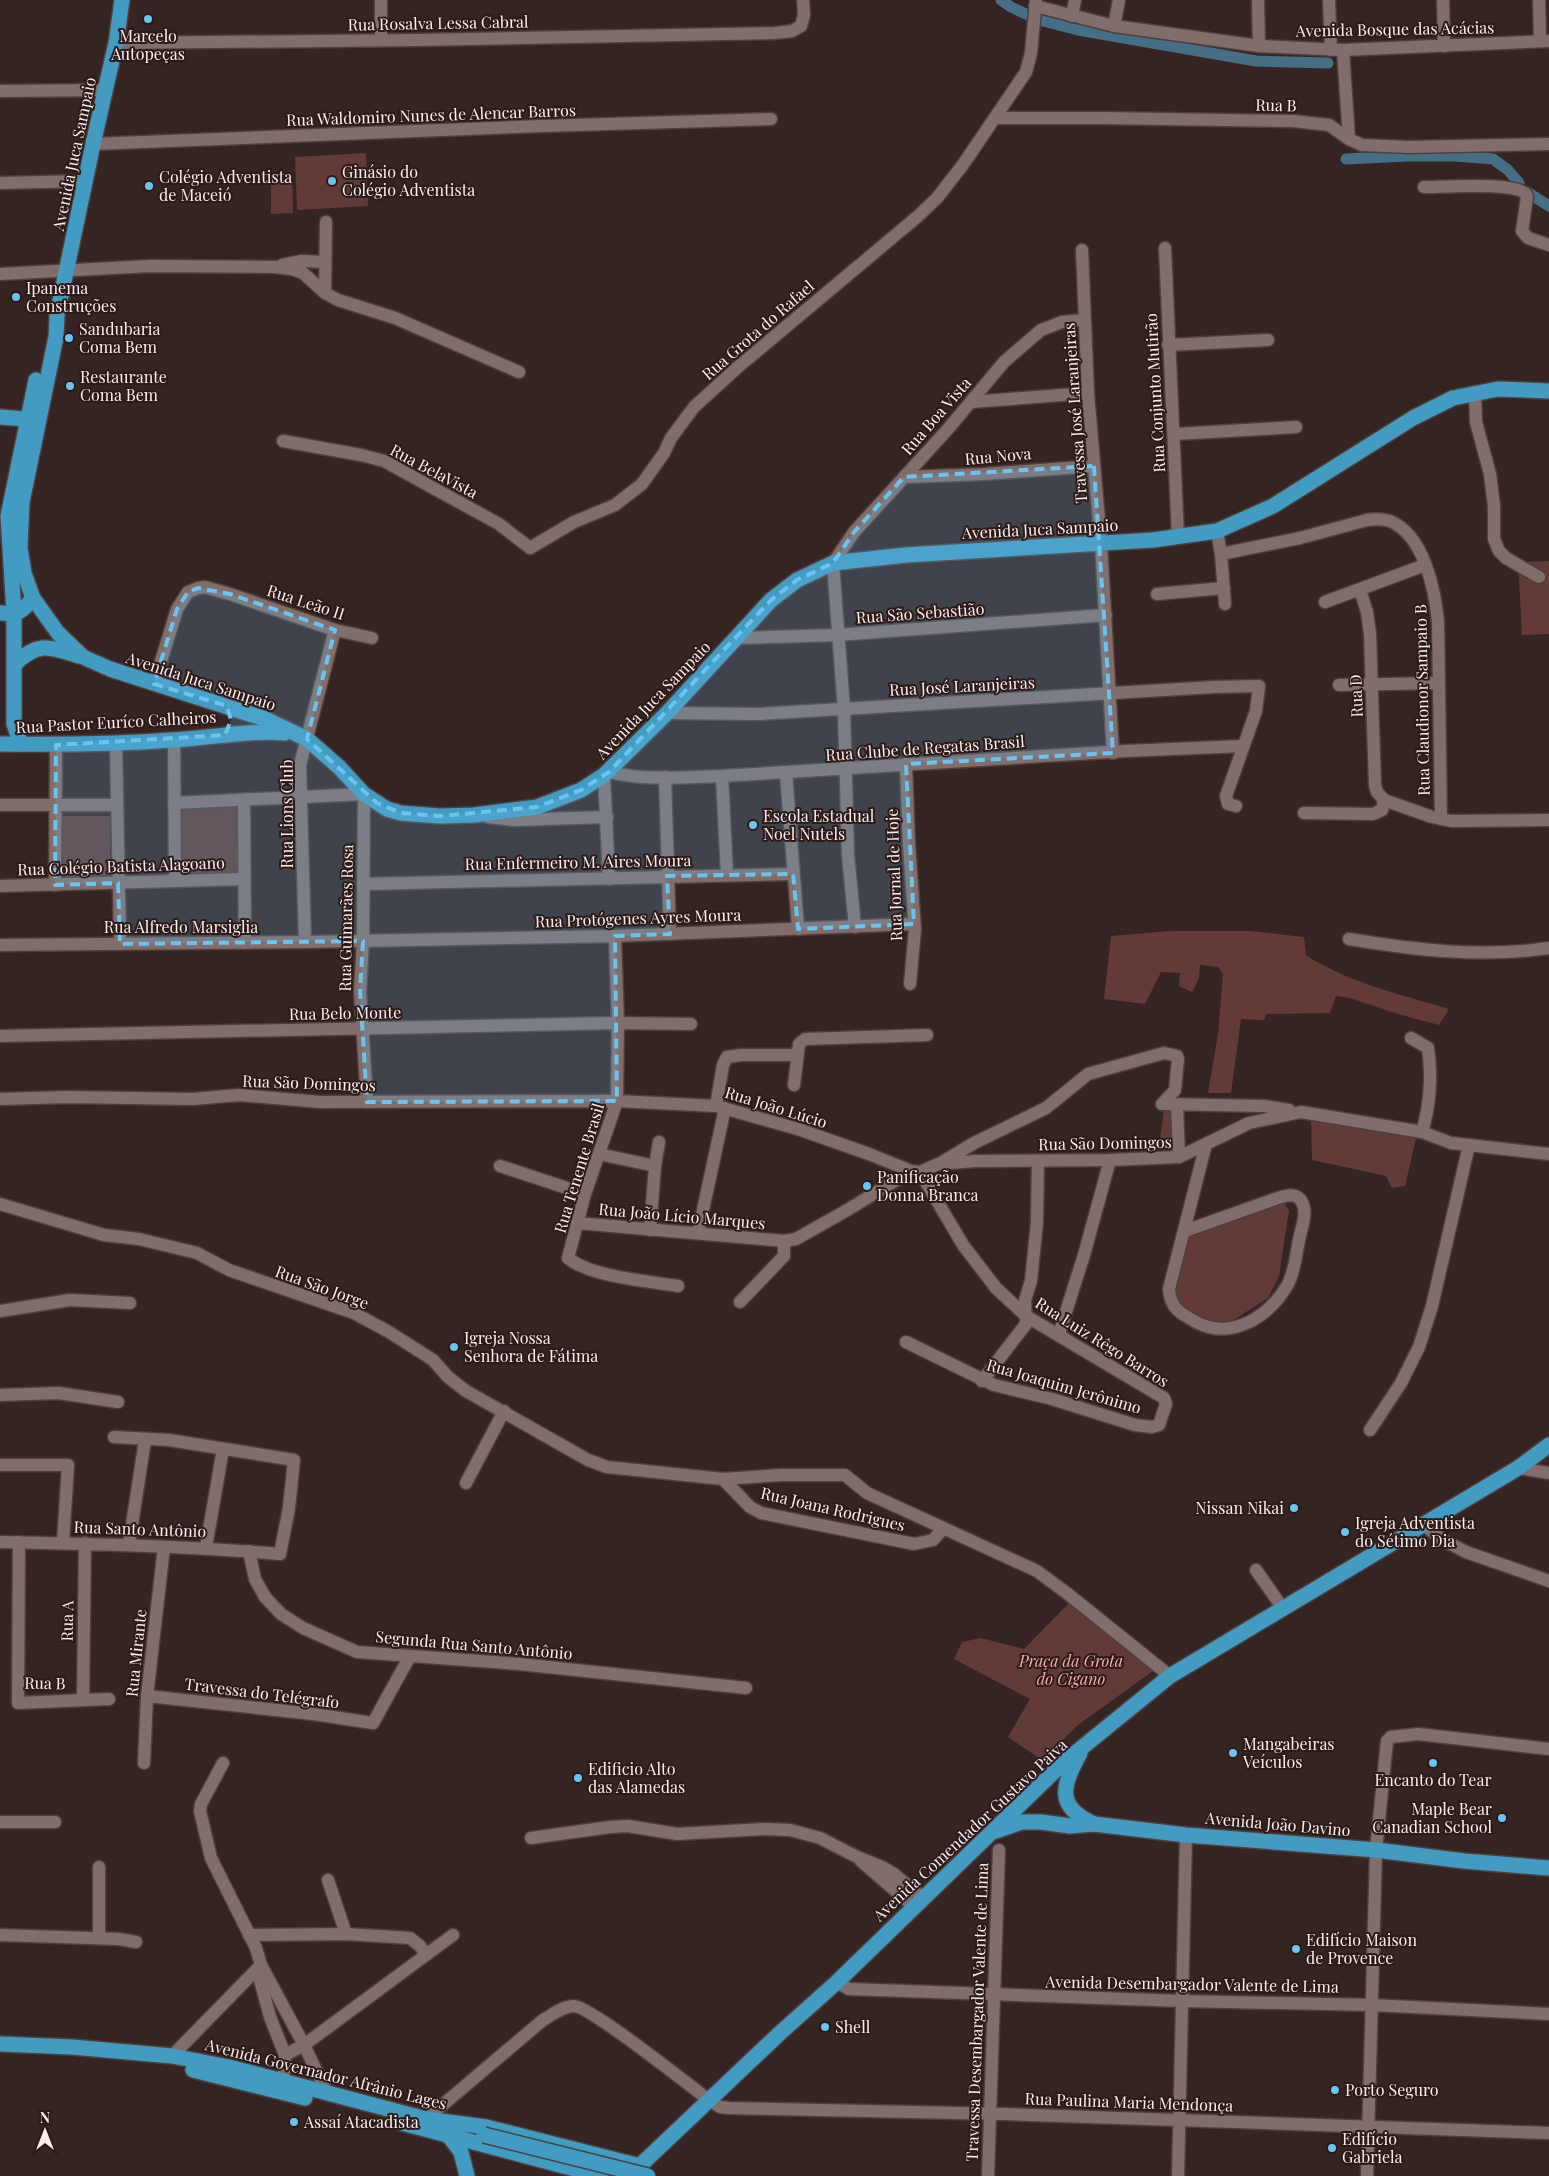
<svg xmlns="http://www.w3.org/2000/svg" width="1549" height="2176" font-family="'Playfair Display',serif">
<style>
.green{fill:#623b38}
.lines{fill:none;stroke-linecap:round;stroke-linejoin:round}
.canal{stroke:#456f86;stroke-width:11}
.minor-casing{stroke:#4e3f3e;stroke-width:15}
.major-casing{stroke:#4e3f3e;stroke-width:18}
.minor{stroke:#826d6b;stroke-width:12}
.major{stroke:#429bc1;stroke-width:15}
.major-bridge-casing{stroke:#4e3f3e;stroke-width:18;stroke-linecap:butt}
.major-bridge{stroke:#429bc1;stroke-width:15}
.marked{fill:#6bc3f2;fill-opacity:0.2;stroke:#6bc3f2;stroke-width:4;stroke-dasharray:10 6;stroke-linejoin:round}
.poi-dot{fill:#6bc3f2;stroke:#2c1a19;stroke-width:2}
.labels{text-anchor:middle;stroke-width:4;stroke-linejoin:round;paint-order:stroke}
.street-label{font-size:16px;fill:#fcefee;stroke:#2c1a19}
.poi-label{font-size:16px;fill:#fcefee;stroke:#2c1a19;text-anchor:start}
.park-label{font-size:16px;font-style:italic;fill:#fbb0aa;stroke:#2c1a19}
</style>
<rect width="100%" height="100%" fill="#362422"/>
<!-- green -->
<g class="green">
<polygon points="366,153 368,206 297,210 295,157"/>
<polygon points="292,175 293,213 271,214 271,176"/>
<polygon points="1549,561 1549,634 1522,635 1518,562"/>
<rect x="180" y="805" width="60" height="73"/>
<polygon points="58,816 110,816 110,878 58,879"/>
<path d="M1170 931H1251L1304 937 1306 955C1346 982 1403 995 1449 1009L1439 1025 1398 1014 1350 998 1336 996 1330 1013 1266 1014 1264 1020 1241 1019 1231 1093H1208L1218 1034 1223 974 1218 967 1200 965 1199 978 1192 992 1179 986 1180 973 1161 972 1145 1004 1104 999 1111 936Z"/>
<polygon points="1164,1108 1174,1108 1172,1138 1160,1138"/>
<polygon points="1311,1119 1416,1138 1405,1186 1392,1188 1386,1176 1312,1160"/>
<polygon points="1283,1202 1289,1210 1279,1276 1268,1298 1232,1321 1218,1325 1208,1324 1171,1299 1184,1240 1191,1233"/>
<polygon points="1069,1603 1153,1671 1078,1725 1042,1760 1008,1737 1030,1699 954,1659 962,1642 981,1638 1024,1649"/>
</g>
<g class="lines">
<!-- canal -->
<g class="canal">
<polyline points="1001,0 1011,7 1039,20 1078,30 1256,61 1328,63"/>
<polyline points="1346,159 1407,156 1456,156 1493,159 1508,170 1519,183"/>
<polyline points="1527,192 1549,206"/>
</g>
<!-- minor casing -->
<g class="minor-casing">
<g id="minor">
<polyline points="1258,0 1259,46"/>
<polyline points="1329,0 1331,50"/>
<polyline points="1443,0 1444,46"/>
<polyline points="1539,0 1540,41"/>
<polyline points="1035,6 1114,26 1259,46 1343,50 1549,41"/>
<polyline points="1072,16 1075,0"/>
<polyline points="1114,26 1119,0"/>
<polyline points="381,40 381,0"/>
<polyline points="116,43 418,40 775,33 792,31 801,26 804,15 803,0"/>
<polyline points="1343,50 1349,139"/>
<polyline points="0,91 105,90"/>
<polyline points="996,118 1102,118 1293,121 1329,125 1349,139 1362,145 1409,147 1549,144"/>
<polyline points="93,144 542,126 771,119"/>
<polyline points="0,183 85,181"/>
<path d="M1424 187C1443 187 1515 182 1526 194L1527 197 1522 231 1528 238 1549 245"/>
<polyline points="1165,248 1178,537"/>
<polyline points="1082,250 1088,393 1101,543 1113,753"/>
<polyline points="282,265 302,261 325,262"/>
<polyline points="0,274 150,266 275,267 292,269 303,273 325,293 338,300 395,318 519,372"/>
<polyline points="325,293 326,222"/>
<polyline points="1168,345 1268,340"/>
<polyline points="1475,392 1476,422 1490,474 1494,506 1494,539 1499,551 1506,558 1539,577"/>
<polyline points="971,402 1088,393"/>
<polyline points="1175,434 1296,427"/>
<polyline points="283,441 361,455 384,461 499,524 530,548 574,522 615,505 642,484 664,453 671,438 694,407 738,367 917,217 937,198 962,166 1026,72 1031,53 1036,0"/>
<polyline points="904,477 984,474 1094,466"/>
<path d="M1217 531 1221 554 1300 538 1367 520C1374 519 1382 519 1390 521 1424 535 1435 590 1438 622L1441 819"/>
<polyline points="1221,554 1225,604"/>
<polyline points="1360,590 1367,612 1370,634 1375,785 1377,792 1384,800"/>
<polyline points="1157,594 1224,588"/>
<polyline points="1325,602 1425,565"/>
<polyline points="736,638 837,635 1106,615"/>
<polyline points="154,684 177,609 188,592 198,588 205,587 230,594 335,630 372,638"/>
<polyline points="1339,685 1438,683"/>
<polyline points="667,713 758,714 1214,687 1259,686 1256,711 1226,796 1228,804 1236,806"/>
<polyline points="174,740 175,881"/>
<polyline points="116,743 120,944"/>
<polyline points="906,764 909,844 915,929 910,984"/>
<path d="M609 772C645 781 685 777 722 776L1125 751 1243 746"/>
<polyline points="786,773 798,929"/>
<polyline points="604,775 609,879"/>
<polyline points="722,776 727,875"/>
<polyline points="665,777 670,934"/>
<polyline points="244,800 245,943"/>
<polyline points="174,803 364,794 363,941 360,991 367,1102"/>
<polyline points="0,805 117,805"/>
<polyline points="1304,813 1373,814 1382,810 1384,800 1432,817 1451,821 1549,820"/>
<polyline points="488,817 514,820 607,817"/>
<polyline points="363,884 793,874"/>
<polyline points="55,885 56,745"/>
<polyline points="0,886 243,879"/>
<polyline points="855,927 848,855 844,710 833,563 854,532 948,429 1004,362 1041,330 1062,322 1084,320"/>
<path d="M615 936 618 1023 617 1101 585 1194 568 1258C591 1277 648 1281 678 1286"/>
<path d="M1349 939C1415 950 1482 958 1549 948"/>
<polyline points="305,942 300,765 335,630"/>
<polyline points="0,945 305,942 615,936 914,924"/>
<polyline points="0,1036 618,1023 691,1024"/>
<path d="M1411 1038 1428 1048C1432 1076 1430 1105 1422 1132"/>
<polyline points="794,1085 799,1044 805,1039 927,1035"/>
<polyline points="0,1099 68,1097 193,1099 239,1095 320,1102 617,1101 716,1106 798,1129 869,1154 911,1171 920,1172"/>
<polyline points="1162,1104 1264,1106 1289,1110"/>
<polyline points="1177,1105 1179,1157"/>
<polyline points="716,1106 723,1065 727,1057 741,1055 797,1055"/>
<polyline points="599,1154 655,1166"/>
<polyline points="941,1163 974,1143 1046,1108 1088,1074 1164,1053 1177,1056 1178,1059 1175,1090 1162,1104"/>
<polyline points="500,1166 585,1194"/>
<polyline points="920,1172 938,1164 975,1161 1110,1160 1179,1157 1249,1123 1301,1112 1422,1132 1451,1143 1549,1154"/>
<polyline points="0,1204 104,1235 139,1239 197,1253 229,1270 354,1313 389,1332 433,1360 448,1377 466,1391 588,1460 607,1467 723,1479 781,1475 845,1475 867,1493 1037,1571 1068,1594 1170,1676"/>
<polyline points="577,1223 784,1241 796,1239 849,1209 911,1171"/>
<polyline points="650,1230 655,1166 659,1142"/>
<path d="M1185 1231 1275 1199C1284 1196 1296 1191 1302 1202 1308 1213 1301 1229 1299 1240 1296 1254 1295 1271 1288 1284 1270 1316 1232 1341 1196 1322 1181 1314 1170 1308 1169 1289L1206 1144"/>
<polyline points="698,1233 725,1108"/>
<polyline points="740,1302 784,1256 784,1241"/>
<polyline points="0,1311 70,1300 130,1303"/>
<polyline points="1059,1334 1084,1255 1110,1160"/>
<polyline points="906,1342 994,1385 1052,1399 1135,1425 1152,1427 1159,1425 1166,1404 1164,1398 1026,1316 996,1288 963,1245 920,1172"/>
<polyline points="982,1381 1026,1324 1025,1300 1031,1281 1037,1222 1038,1161"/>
<polyline points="0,1395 59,1393 118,1402"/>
<polyline points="1370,1430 1401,1383 1419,1347 1432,1306 1469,1145"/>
<polyline points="0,1465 68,1465 63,1543"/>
<polyline points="1518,1468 1549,1473"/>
<polyline points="723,1479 750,1507 761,1513 914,1544 933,1540 943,1529"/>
<polyline points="466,1483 504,1411"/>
<polyline points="1424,1525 1443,1540 1466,1552 1549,1581"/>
<path d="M0 1542C93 1544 186 1546 280 1554L289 1508 294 1460 169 1440 114 1437"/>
<polyline points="19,1542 18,1703 109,1699"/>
<polyline points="129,1544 145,1440"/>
<polyline points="206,1547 223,1449"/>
<polyline points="249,1551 255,1579 265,1597 281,1614 303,1628 357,1652 519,1664 746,1688"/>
<polyline points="1256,1570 1282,1607"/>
<polyline points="147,1696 313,1714 373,1723 410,1656"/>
<polyline points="83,1700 85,1543"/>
<polyline points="144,1763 147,1696 164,1547"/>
<polyline points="223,1763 201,1804 200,1811 211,1858 256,1948 261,1965 304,2045 327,2093"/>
<polyline points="0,1822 55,1822"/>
<polyline points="531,1838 610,1827 628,1826 677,1834 765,1829 790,1830 820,1838 855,1856 882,1867 894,1874 923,1898"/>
<polyline points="861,1861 913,1906"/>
<polyline points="328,1880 346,1934"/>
<polyline points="0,1935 119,1939 136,1942"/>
<polyline points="249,1935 346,1934 410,1938 420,1946 426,1954"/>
<polyline points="99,1938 99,1867"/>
<polyline points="261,1965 260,1980 270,2017 285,2055 285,2066 282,2081"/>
<polyline points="837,1982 849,1989 1182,2001 1372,2005 1549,2014"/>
<polyline points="285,2055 304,2045 453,1935"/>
<polyline points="172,2056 261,1965"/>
<path d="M426 2119 543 2020C552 2015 563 2006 574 2006 591 2007 689 2085 709 2100L720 2107 729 2108 1004 2114 1549 2133"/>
<polyline points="988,2176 999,1850"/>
<polyline points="1178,2176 1186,1835"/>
<polyline points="1367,2176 1376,1850 1387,1741 1391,1737 1418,1734 1549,1749"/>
</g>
</g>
<!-- major casing -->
<g class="major-casing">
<g id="major">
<polyline points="122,0 116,43 93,144 57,315 56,337 22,502 20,548 24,573 33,598 58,633 83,657 110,669 265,719 307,739 339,767 364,794 387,809 401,813 440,816 474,815 537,807 581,790 604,775 667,713 771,600 797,580 833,563 906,555 1153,540 1217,531 1273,506 1413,418 1453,398 1498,389 1549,391"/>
<polyline points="0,417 37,420"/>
<path d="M0 613C18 615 22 612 33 598"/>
<path d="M15 664C38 641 51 647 79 656"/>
<path d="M0 744C57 745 114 744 172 740 210 738 247 730 285 733"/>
<polyline points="21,744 14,724 14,614 8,516 36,380"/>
<path d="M1080 1753C1063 1785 1054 1806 1094 1824"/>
<polyline points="996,1831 1022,1822 1041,1822 1070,1826 1094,1824 1186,1835 1376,1850 1464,1861 1549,1868"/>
<polyline points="0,2044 72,2047 172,2056 229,2067 426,2119 486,2127 640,2166"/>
<polyline points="193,2070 305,2098"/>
<polyline points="402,2123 601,2176"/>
<polyline points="449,2136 461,2152 467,2176"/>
<polyline points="629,2176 780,2033 837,1982 1063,1763 1170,1676 1518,1468 1549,1445"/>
</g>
</g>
<!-- minor -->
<use href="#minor" class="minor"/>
<!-- major -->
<use href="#major" class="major"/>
<!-- major-bridge casing -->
<g class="major-bridge-casing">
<polyline id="major-bridge" points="484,2135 648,2176"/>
</g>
<!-- major-bridge -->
<use href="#major-bridge" class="major-bridge"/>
</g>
<!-- marked area -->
<path class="marked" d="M1094 466 1113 753 906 764 914 924 798 929 793 874 667 876 670 934 615 936 617 1101 367 1102 360 991 363 941 120 944 118 883 55 885 56 745 225 735 231 720 227 706 154 684 177 609 188 592 198 588 230 594 335 630 307 739 377 803 401 813 440 816 537 807 581 790 609 772 771 600 797 580 833 563 854 532 904 477Z"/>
<!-- markers -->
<g class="poi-dot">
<circle cx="148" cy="19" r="5"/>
<circle cx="332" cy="181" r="5"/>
<circle cx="149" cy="186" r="5"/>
<circle cx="16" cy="297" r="5"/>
<circle cx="69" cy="338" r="5"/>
<circle cx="70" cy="386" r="5"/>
<circle cx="753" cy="825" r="5"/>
<circle cx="867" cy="1186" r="5"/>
<circle cx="454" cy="1347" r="5"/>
<circle cx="1294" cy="1508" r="5"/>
<circle cx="1345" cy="1532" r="5"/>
<circle cx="1233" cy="1753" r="5"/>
<circle cx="1433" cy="1763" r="5"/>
<circle cx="578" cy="1778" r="5"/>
<circle cx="1502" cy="1818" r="5"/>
<circle cx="1296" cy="1949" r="5"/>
<circle cx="825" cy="2027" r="5"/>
<circle cx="1335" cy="2090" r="5"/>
<circle cx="294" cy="2122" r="5"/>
<circle cx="1332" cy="2148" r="5"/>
</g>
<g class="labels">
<!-- street labels -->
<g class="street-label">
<text transform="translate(438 23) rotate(-1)" y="6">Rua Rosalva Lessa Cabral</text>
<text transform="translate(1395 29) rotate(-1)" y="6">Avenida Bosque das Acácias</text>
<text transform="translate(1276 105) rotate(1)" y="6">Rua B</text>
<text transform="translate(431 115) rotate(-2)" y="6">Rua Waldomiro Nunes de Alencar Barros</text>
<text transform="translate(74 154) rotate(-78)" y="6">Avenida Juca Sampaio</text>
<text transform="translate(758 330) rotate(-41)" y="6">Rua Grota do Rafael</text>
<text transform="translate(1155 393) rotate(-93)" y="6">Rua Conjunto Mutirão</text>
<text transform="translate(1075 413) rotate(-94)" y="6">Travessa José Laranjeiras</text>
<text transform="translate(936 416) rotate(-49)" y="6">Rua Boa Vista</text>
<text transform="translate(998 456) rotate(-5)" y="6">Rua Nova</text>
<text transform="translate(434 471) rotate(28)" y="6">Rua BelaVista</text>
<text transform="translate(1040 529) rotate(-3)" y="6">Avenida Juca Sampaio</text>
<text transform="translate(306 602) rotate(18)" y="6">Rua Leão II</text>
<text transform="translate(920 613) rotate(-4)" y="6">Rua São Sebastião</text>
<text transform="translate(201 681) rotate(18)" y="6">Avenida Juca Sampaio</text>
<text transform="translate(962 686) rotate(-3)" y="6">Rua José Laranjeiras</text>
<text transform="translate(1356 696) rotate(-92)" y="6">Rua D</text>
<text transform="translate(653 700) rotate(-46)" y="6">Avenida Juca Sampaio</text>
<text transform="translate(1422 700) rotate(-91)" y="6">Rua Claudionor Sampaio B</text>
<text transform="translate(116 722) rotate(-3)" y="6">Rua Pastor Euríco Calheiros</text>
<text transform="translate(925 748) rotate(-4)" y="6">Rua Clube de Regatas Brasil</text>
<text transform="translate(287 814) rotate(-90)" y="6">Rua Lions Club</text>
<text transform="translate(578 862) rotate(-1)" y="6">Rua Enfermeiro M. Aires Moura</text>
<text transform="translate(121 866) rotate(-2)" y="6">Rua Colégio Batista Alagoano</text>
<text transform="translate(894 875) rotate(-92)" y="6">Rua Jornal de Hoje</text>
<text transform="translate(346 918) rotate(-89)" y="6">Rua Guimarães Rosa</text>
<text transform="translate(638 918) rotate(-2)" y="6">Rua Protógenes Ayres Moura</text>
<text x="181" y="933">Rua Alfredo Marsiglia</text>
<text transform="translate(345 1013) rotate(-1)" y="6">Rua Belo Monte</text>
<text transform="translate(309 1083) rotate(2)" y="6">Rua São Domingos</text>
<text transform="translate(776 1107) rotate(17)" y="6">Rua João Lúcio</text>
<text transform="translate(1105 1143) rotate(-1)" y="6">Rua São Domingos</text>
<text transform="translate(579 1168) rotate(-73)" y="6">Rua Tenente Brasil</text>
<text transform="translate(682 1216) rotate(5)" y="6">Rua João Lício Marques</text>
<text transform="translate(322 1287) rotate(20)" y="6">Rua São Jorge</text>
<text transform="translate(1102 1342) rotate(32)" y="6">Rua Luiz Rêgo Barros</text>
<text transform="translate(1064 1386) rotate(16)" y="6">Rua Joaquim Jerônimo</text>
<text transform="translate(833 1509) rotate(13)" y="6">Rua Joana Rodrigues</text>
<text transform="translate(140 1529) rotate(2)" y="6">Rua Santo Antônio</text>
<text transform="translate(67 1621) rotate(-89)" y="6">Rua A</text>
<text transform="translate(474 1645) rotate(5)" y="6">Segunda Rua Santo Antônio</text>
<text transform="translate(136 1653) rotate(-84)" y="6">Rua Mirante</text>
<text transform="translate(45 1683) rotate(1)" y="6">Rua B</text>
<text transform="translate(262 1693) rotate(7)" y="6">Travessa do Telégrafo</text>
<text transform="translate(1278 1824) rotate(5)" y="6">Avenida João Davino</text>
<text transform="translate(970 1830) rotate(-43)" y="6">Avenida Comendador Gustavo Paiva</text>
<text transform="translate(1192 1984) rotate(1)" y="6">Avenida Desembargador Valente de Lima</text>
<text transform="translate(977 2012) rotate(-88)" y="6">Travessa Desembargador Valente de Lima</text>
<text transform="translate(326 2074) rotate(14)" y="6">Avenida Governador Afrânio Lages</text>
<text transform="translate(1129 2102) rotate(2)" y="6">Rua Paulina Maria Mendonça</text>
</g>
<!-- poi labels -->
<g class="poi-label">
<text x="148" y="42" text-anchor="middle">Marcelo<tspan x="148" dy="18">Autopeças</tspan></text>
<text x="342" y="178">Ginásio do<tspan x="342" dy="18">Colégio Adventista</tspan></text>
<text x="159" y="183">Colégio Adventista<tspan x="159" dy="18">de Maceió</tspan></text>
<text x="26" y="294">Ipanema<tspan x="26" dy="18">Construções</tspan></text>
<text x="79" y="335">Sandubaria<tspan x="79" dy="18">Coma Bem</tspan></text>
<text x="80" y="383">Restaurante<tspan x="80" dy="18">Coma Bem</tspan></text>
<text x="763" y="822">Escola Estadual<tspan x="763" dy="18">Noel Nutels</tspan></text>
<text x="877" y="1183">Panificação<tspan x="877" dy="18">Donna Branca</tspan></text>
<text x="464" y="1344">Igreja Nossa<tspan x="464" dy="18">Senhora de Fátima</tspan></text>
<text x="1284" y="1514" text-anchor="end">Nissan Nikai</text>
<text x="1355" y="1529">Igreja Adventista<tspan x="1355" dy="18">do Sétimo Dia</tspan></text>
<text x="1243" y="1750">Mangabeiras<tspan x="1243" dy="18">Veículos</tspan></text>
<text x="588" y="1775">Edificio Alto<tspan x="588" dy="18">das Alamedas</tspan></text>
<text x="1433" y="1786" text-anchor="middle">Encanto do Tear</text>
<text x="1492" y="1815" text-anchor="end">Maple Bear<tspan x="1492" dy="18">Canadian School</tspan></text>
<text x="1306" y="1946">Edifício Maison<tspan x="1306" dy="18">de Provence</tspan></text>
<text x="835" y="2033">Shell</text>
<text x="1345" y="2096">Porto Seguro</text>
<text x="304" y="2128">Assaí Atacadista</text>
<text x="1342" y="2145">Edifício<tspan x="1342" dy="18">Gabriela</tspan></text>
</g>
<!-- park labels -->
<g class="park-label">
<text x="1071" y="1667">Praça da Grota<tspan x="1071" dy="18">do Cigano</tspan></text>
</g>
</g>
<!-- north arrow -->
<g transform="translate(45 2131)" stroke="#2c1a19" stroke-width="4" paint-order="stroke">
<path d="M0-4L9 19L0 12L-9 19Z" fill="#fcefee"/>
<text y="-8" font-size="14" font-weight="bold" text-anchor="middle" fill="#fcefee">N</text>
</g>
</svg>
